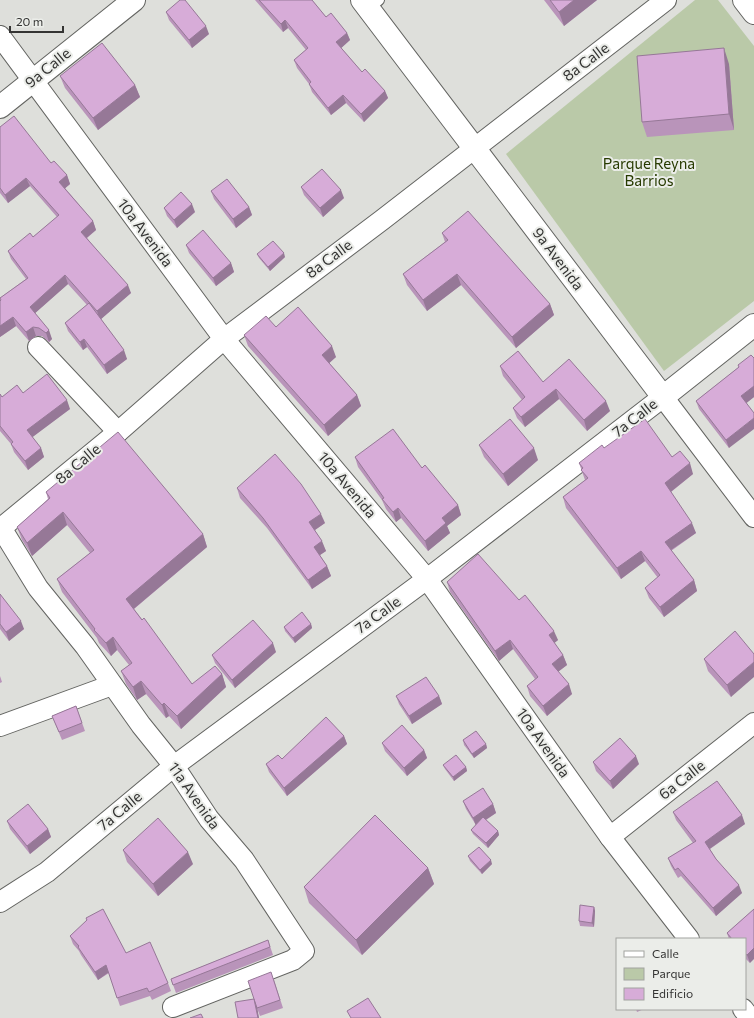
<svg xmlns="http://www.w3.org/2000/svg" width="754" height="1018" font-family="Commissioner,sans-serif">
<style>
.green{fill:#bac9a8}
.lines{fill:none;stroke-linecap:round;stroke-linejoin:round}
.service-casing{stroke:#636461;stroke-width:12}
.minor-casing{stroke:#636461;stroke-width:22}
.tertiary-casing{stroke:#636461;stroke-width:24}
.service{stroke:#fff;stroke-width:10}
.minor{stroke:#fff;stroke-width:20}
.tertiary{stroke:#fff;stroke-width:22}
.wall{fill:#b994ba}
.shaded-wall{fill:#967897}
.building{fill:#d7acd8;stroke:#967897}
.labels{text-anchor:middle;stroke-width:4;stroke-linejoin:round;paint-order:stroke}
.street-label{font-size:15px;fill:#343433;stroke:#ebede9}
.park-label{font-size:15px;fill:#273a00;stroke:#ebede9}
</style>
<rect width="100%" height="100%" fill="#dedfdb"/>
<!-- green -->
<polygon class="green" points="695,0 718,0 754,46 754,301 664,371 506,154"/>
<g class="lines">
<!-- service casing -->
<g class="service-casing">
<polyline id="service" points="368,9 379,0"/>
</g>
<!-- minor casing -->
<g class="minor-casing">
<g id="minor">
<polyline points="0,36 224,339 427,579 610,837 689,939"/>
<polyline points="38,347 118,432"/>
<polyline points="0,526 38,588 85,646 141,725 174,766 209,819 244,860 304,951 293,960 173,1007"/>
<polyline points="0,529 118,432 224,339 382,220 666,0"/>
<polyline points="0,726 112,685"/>
<polyline points="610,837 754,723"/>
<polyline points="0,902 47,872 174,766 427,579 663,397 754,517"/>
<polyline points="743,1009 750,1018"/>
</g>
</g>
<!-- tertiary casing -->
<g class="tertiary-casing">
<g id="tertiary">
<polyline points="362,0 663,397 754,325"/>
<polyline points="744,0 754,13"/>
<polyline points="0,107 134,0"/>
</g>
</g>
<!-- service -->
<use href="#service" class="service"/>
<!-- minor -->
<use href="#minor" class="minor"/>
<!-- tertiary -->
<use href="#tertiary" class="tertiary"/>
</g>
<!-- wall -->
<g class="wall">
<polygon points="255,0 312,0 326,17 347,33 350,40 341,48 362,72 385,91 388,98 364,122 346,103 331,115 312,92 309,84 297,68 294,60 306,50 288,28 283,32"/>
<polygon points="544,0 597,0 564,26"/>
<polygon points="166,12 209,34 192,48 169,20"/>
<polygon points="729,64 734,130 647,137 642,122"/>
<polygon points="60,76 135,85 140,97 98,130 65,88"/>
<polygon points="0,127 51,163 67,175 70,184 65,188 93,221 96,230 87,238 131,293 101,319 127,359 107,374 87,347 83,350 68,331 65,323 87,305 68,284 35,313 52,339 49,342 42,336 36,336 29,341 16,326 0,337 0,301 1,300 0,298 26,279 11,259 8,251 33,237 57,217 30,186 8,203 0,193"/>
<polygon points="301,187 344,198 323,217 304,195"/>
<polygon points="211,191 249,207 252,215 236,228 214,199"/>
<polygon points="164,208 195,212 177,228 167,216"/>
<polygon points="442,233 550,304 554,315 516,348 461,285 427,311 407,285 403,274 445,242"/>
<polygon points="186,245 231,263 234,272 216,286 189,253"/>
<polygon points="257,254 285,257 270,271 259,258"/>
<polygon points="276,327 336,357 329,363 357,395 361,406 328,436 248,346 244,335"/>
<polygon points="754,358 754,397 746,403 729,448 699,409 696,401 739,367 738,365"/>
<polygon points="500,366 610,411 587,431 559,399 525,427 517,418 513,408 522,400 503,376"/>
<polygon points="23,393 70,409 32,437 41,448 44,457 28,470 14,452 11,444 0,431 0,394 2,397"/>
<polygon points="479,445 538,460 508,486 484,457"/>
<polygon points="604,448 672,457 693,474 671,492 696,533 671,551 694,580 697,591 664,617 649,598 645,588 658,578 645,561 621,579 566,508 563,497 585,480 579,463"/>
<polygon points="355,457 422,468 458,505 461,515 447,526 450,533 428,551 401,518 396,522 386,509 382,500 358,467"/>
<polygon points="237,488 325,523 315,530 326,551 320,555 327,566 331,576 312,589 267,528 240,498"/>
<polygon points="46,492 203,534 207,547 134,609 192,684 222,674 226,687 181,729 169,716 166,718 146,694 137,700 126,684 121,671 129,665 117,650 111,656 99,643 97,638 62,592 57,579 90,553 67,525 32,556 22,540 17,527 48,499"/>
<polygon points="447,582 519,600 558,640 554,643 563,655 567,665 558,672 572,694 547,716 530,696 527,686 535,679 513,649 499,661 450,592"/>
<polygon points="0,594 24,629 9,641 0,629"/>
<polygon points="311,624 312,628 295,643 285,631 284,627"/>
<polygon points="276,652 235,688 215,663 212,655"/>
<polygon points="754,654 731,697 708,671 704,659"/>
<polygon points="0,676 2,682 0,683"/>
<polygon points="396,696 439,696 442,704 412,724 399,704"/>
<polygon points="76,706 85,731 62,740 52,716"/>
<polygon points="344,736 347,744 287,796 269,772 266,764 282,759"/>
<polygon points="463,740 486,744 487,748 474,758 464,745"/>
<polygon points="382,743 424,750 427,758 407,776 385,751"/>
<polygon points="593,762 639,764 613,789 596,771"/>
<polygon points="443,765 466,767 467,771 454,781 445,769"/>
<polygon points="463,801 493,804 496,813 486,820 498,831 499,835 488,848 473,834 471,830 476,825 466,809"/>
<polygon points="673,812 745,824 710,849 716,859 742,893 716,916 681,876 678,878 671,866 668,858 693,843 676,820"/>
<polygon points="7,821 48,829 51,837 30,854 10,829"/>
<polygon points="123,850 193,864 158,896 127,862"/>
<polygon points="468,856 492,864 482,874 470,861"/>
<polygon points="428,868 434,884 362,955 309,903 304,887"/>
<polygon points="594,907 595,911 594,927 580,926 579,921"/>
<polygon points="754,909 750,963 745,958 745,939 729,939 727,933"/>
<polygon points="86,918 126,953 168,983 171,991 152,1000 150,996 120,1006 109,973 98,980 81,955 79,951 73,944 70,936 87,921"/>
<polygon points="268,940 273,955 176,993 171,979"/>
<polygon points="274,980 283,1008 260,1016 257,1008 259,1018 238,1018 254,999"/>
<polygon points="636,1009 644,1009 637,1012"/>
</g>
<!-- shaded-wall -->
<g class="shaded-wall">
<polygon points="574,0 597,0 564,26 559,12"/>
<polygon points="285,20 288,28 283,32 281,24"/>
<polygon points="206,26 209,34 192,48 189,40"/>
<polygon points="347,33 350,40 339,50 336,42"/>
<polygon points="724,48 729,64 734,130 729,114"/>
<polygon points="135,85 140,97 98,130 93,118"/>
<polygon points="385,91 388,98 364,122 361,114"/>
<polygon points="343,95 346,103 331,115 328,108"/>
<polygon points="67,175 70,184 62,191 59,182"/>
<polygon points="26,178 30,186 8,203 5,195"/>
<polygon points="341,190 344,198 323,217 320,208"/>
<polygon points="192,204 195,212 177,228 174,220"/>
<polygon points="249,207 252,215 236,228 233,219"/>
<polygon points="93,221 96,230 84,240 81,232"/>
<polygon points="284,253 285,257 270,271 268,267"/>
<polygon points="231,263 234,272 216,286 213,278"/>
<polygon points="457,274 461,285 427,311 423,300"/>
<polygon points="65,275 68,284 33,315 30,307"/>
<polygon points="128,285 131,293 100,320 97,311"/>
<polygon points="550,304 554,315 516,348 512,337"/>
<polygon points="13,317 16,326 0,337 0,326"/>
<polygon points="33,327 36,336 29,341 26,332"/>
<polygon points="49,330 52,339 49,342 46,333"/>
<polygon points="84,339 87,347 83,350 80,342"/>
<polygon points="332,346 336,357 326,366 322,355"/>
<polygon points="124,350 127,359 107,374 104,365"/>
<polygon points="754,386 754,397 744,405 741,396"/>
<polygon points="556,389 559,399 525,427 521,417"/>
<polygon points="357,395 361,406 328,436 324,425"/>
<polygon points="67,400 70,409 30,439 27,430"/>
<polygon points="606,401 610,411 587,431 584,420"/>
<polygon points="754,418 754,429 729,448 726,440"/>
<polygon points="41,448 44,457 28,470 25,461"/>
<polygon points="534,448 538,460 508,486 503,474"/>
<polygon points="690,463 693,474 668,494 665,483"/>
<polygon points="458,505 461,515 447,526 450,533 428,551 425,541 442,518"/>
<polygon points="398,508 401,518 396,522 393,512"/>
<polygon points="63,512 67,525 32,556 27,543"/>
<polygon points="321,514 325,523 312,532 309,522"/>
<polygon points="692,523 696,533 668,552 665,542"/>
<polygon points="203,534 207,547 130,612 126,599"/>
<polygon points="322,541 326,551 317,557 314,547"/>
<polygon points="641,551 645,561 621,579 617,568"/>
<polygon points="327,566 331,576 312,589 308,580"/>
<polygon points="694,580 697,591 664,617 660,607"/>
<polygon points="21,621 24,629 9,641 6,632"/>
<polygon points="311,624 312,628 295,643 293,638"/>
<polygon points="554,631 558,640 552,645 549,635"/>
<polygon points="113,637 117,650 111,656 106,643"/>
<polygon points="510,640 513,649 499,661 495,651"/>
<polygon points="273,643 276,652 235,688 232,680"/>
<polygon points="563,655 567,665 555,674 552,664"/>
<polygon points="754,662 754,677 731,697 727,685"/>
<polygon points="222,674 226,687 181,729 177,716"/>
<polygon points="141,681 146,694 137,700 133,687"/>
<polygon points="569,684 572,694 547,716 543,706"/>
<polygon points="439,696 442,704 412,724 409,716"/>
<polygon points="164,703 169,716 166,718 162,705"/>
<polygon points="344,736 347,744 287,796 284,788"/>
<polygon points="486,744 487,748 474,758 472,754"/>
<polygon points="424,750 427,758 407,776 404,768"/>
<polygon points="636,756 639,764 613,789 610,781"/>
<polygon points="466,767 467,771 454,781 453,777"/>
<polygon points="493,804 496,813 476,826 473,818"/>
<polygon points="742,815 745,824 708,850 705,842"/>
<polygon points="48,829 51,837 30,854 27,846"/>
<polygon points="498,831 499,835 488,848 486,843"/>
<polygon points="188,852 193,864 158,896 153,884"/>
<polygon points="491,860 492,864 482,874 480,870"/>
<polygon points="428,868 434,884 362,955 356,940"/>
<polygon points="739,885 742,893 716,916 713,908"/>
<polygon points="594,907 595,911 594,927 592,923"/>
<polygon points="754,948 754,959 750,963 747,955"/>
<polygon points="106,965 109,972 98,980 95,972"/>
<polygon points="254,999 257,1007 259,1018 258,1018"/>
</g>
<!-- building -->
<g class="building">
<polygon points="180,0 185,0 206,26 189,40 166,12"/>
<polygon points="259,0 312,0 326,17 331,13 347,33 336,42 362,72 365,69 385,91 361,114 343,95 328,108 309,84 311,82 294,60 308,48 285,20 281,24"/>
<polygon points="550,0 574,0 559,12"/>
<polygon points="102,43 135,85 93,118 60,76"/>
<polygon points="724,48 729,114 642,122 637,56"/>
<polygon points="14,116 51,163 54,161 67,175 59,182 93,221 81,232 128,285 97,311 65,275 30,307 49,330 46,333 39,328 33,327 26,332 13,317 0,326 0,301 1,300 0,298 28,278 8,251 30,233 33,237 59,215 26,178 5,195 0,188 0,127"/>
<polygon points="322,169 341,190 320,208 301,187"/>
<polygon points="227,179 249,207 233,219 211,191"/>
<polygon points="181,192 192,204 174,220 164,208"/>
<polygon points="468,211 550,304 512,337 457,274 423,300 403,274 448,240 442,233"/>
<polygon points="203,230 231,263 213,278 186,245"/>
<polygon points="273,241 284,253 268,267 257,254"/>
<polygon points="89,303 124,350 104,365 84,339 80,342 65,323"/>
<polygon points="298,307 332,346 322,355 357,395 324,425 244,335 266,316 276,327"/>
<polygon points="518,351 543,382 569,359 606,401 584,420 556,389 521,417 513,408 525,397 500,366"/>
<polygon points="751,355 754,358 754,386 741,396 754,413 754,418 726,440 696,401 739,367 738,365"/>
<polygon points="47,374 67,400 27,430 41,448 25,461 11,444 13,442 0,426 0,394 2,397 17,385 23,393"/>
<polygon points="510,419 534,448 503,474 479,445"/>
<polygon points="645,419 672,457 680,451 690,463 665,483 692,523 665,542 694,580 660,607 645,588 660,575 641,551 617,568 563,497 588,478 581,470 583,468 579,463 602,445 604,448"/>
<polygon points="393,429 422,468 425,465 458,505 442,518 446,523 425,541 398,508 393,512 382,499 384,498 355,457"/>
<polygon points="118,432 203,534 126,599 142,620 144,618 192,684 215,666 222,674 177,716 164,703 162,705 141,681 133,687 121,671 132,663 113,637 106,643 94,630 95,629 57,579 94,550 63,512 27,543 17,527 50,498 46,492"/>
<polygon points="275,454 301,484 321,514 309,522 322,541 314,547 327,566 308,580 263,518 237,488"/>
<polygon points="478,554 519,600 525,595 554,631 549,635 563,655 552,664 569,684 543,706 527,686 538,677 510,640 495,651 447,582"/>
<polygon points="0,594 21,621 6,632 0,624"/>
<polygon points="302,612 311,624 293,638 284,627"/>
<polygon points="253,620 273,643 232,680 212,655"/>
<polygon points="735,631 754,654 754,662 727,685 704,659"/>
<polygon points="426,677 439,696 409,716 396,696"/>
<polygon points="76,706 82,723 59,732 52,716"/>
<polygon points="326,717 344,736 284,788 266,764 278,755 282,759"/>
<polygon points="402,725 424,750 404,768 382,743"/>
<polygon points="476,731 486,744 472,754 463,740"/>
<polygon points="620,738 636,756 610,781 593,762"/>
<polygon points="456,755 466,767 453,777 443,765"/>
<polygon points="717,781 742,815 705,842 716,859 739,885 713,908 678,868 675,870 668,858 696,841 673,812"/>
<polygon points="483,788 493,804 473,818 463,801"/>
<polygon points="28,804 48,829 27,846 7,821"/>
<polygon points="375,815 428,868 356,940 304,887"/>
<polygon points="483,817 498,831 486,843 471,830"/>
<polygon points="158,818 188,852 153,884 123,850"/>
<polygon points="479,847 491,860 480,870 468,856"/>
<polygon points="580,905 594,907 592,923 579,921"/>
<polygon points="103,909 126,953 150,942 168,983 149,992 147,988 117,998 106,965 95,972 78,947 79,946 70,936 87,920 86,918"/>
<polygon points="754,909 754,948 747,955 745,954 745,939 732,939 727,933"/>
<polygon points="268,940 270,947 173,985 171,979"/>
<polygon points="271,972 280,1000 257,1008 248,981"/>
<polygon points="368,998 381,1018 351,1018 347,1011"/>
<polygon points="254,999 258,1018 238,1018 235,1002"/>
<polygon points="201,1014 203,1018 190,1018"/>
</g>
<g class="labels">
<!-- street labels -->
<g class="street-label">
<text transform="translate(586 62) rotate(-37)" y="5">8a Calle</text>
<text transform="translate(48 68) rotate(-39)" y="5">9a Calle</text>
<text transform="translate(145 233) rotate(53)" y="5">10a Avenida</text>
<text transform="translate(329 259) rotate(-37)" y="5">8a Calle</text>
<text transform="translate(558 259) rotate(53)" y="5">9a Avenida</text>
<text transform="translate(635 418) rotate(-38)" y="5">7a Calle</text>
<text transform="translate(78 464) rotate(-40)" y="5">8a Calle</text>
<text transform="translate(347 485) rotate(50)" y="5">10a Avenida</text>
<text transform="translate(378 615) rotate(-36)" y="5">7a Calle</text>
<text transform="translate(543 743) rotate(55)" y="5">10a Avenida</text>
<text transform="translate(682 780) rotate(-38)" y="5">6a Calle</text>
<text transform="translate(194 796) rotate(55)" y="5">11a Avenida</text>
<text transform="translate(120 811) rotate(-40)" y="5">7a Calle</text>
</g>
<!-- park labels -->
<g class="park-label">
<text x="649" y="169">Parque Reyna<tspan x="649" dy="17">Barrios</tspan></text>
</g>
</g>
<!-- legend -->
<rect x="616" y="938" width="130" height="72" fill="#ebede9" stroke="#a2a3a0"/>
<rect x="624" y="951" width="20" height="6" fill="#ffffff" stroke="#a2a3a0"/>
<text x="652" y="958" font-size="12" fill="#343433">Calle</text>
<rect x="624" y="968" width="20" height="12" fill="#bac9a8" stroke="#a2a3a0"/>
<text x="652" y="978" font-size="12" fill="#343433">Parque</text>
<rect x="624" y="988" width="20" height="12" fill="#d7acd8" stroke="#a2a3a0"/>
<text x="652" y="998" font-size="12" fill="#343433">Edificio</text>
<!-- scale -->
<path d="M10 26v6h53v-6" fill="none" stroke="#343433" stroke-width="2"/>
<text x="16" y="26" font-size="12" fill="#343433" stroke="#ebede9" stroke-width="3" paint-order="stroke">20 m</text>
</svg>
